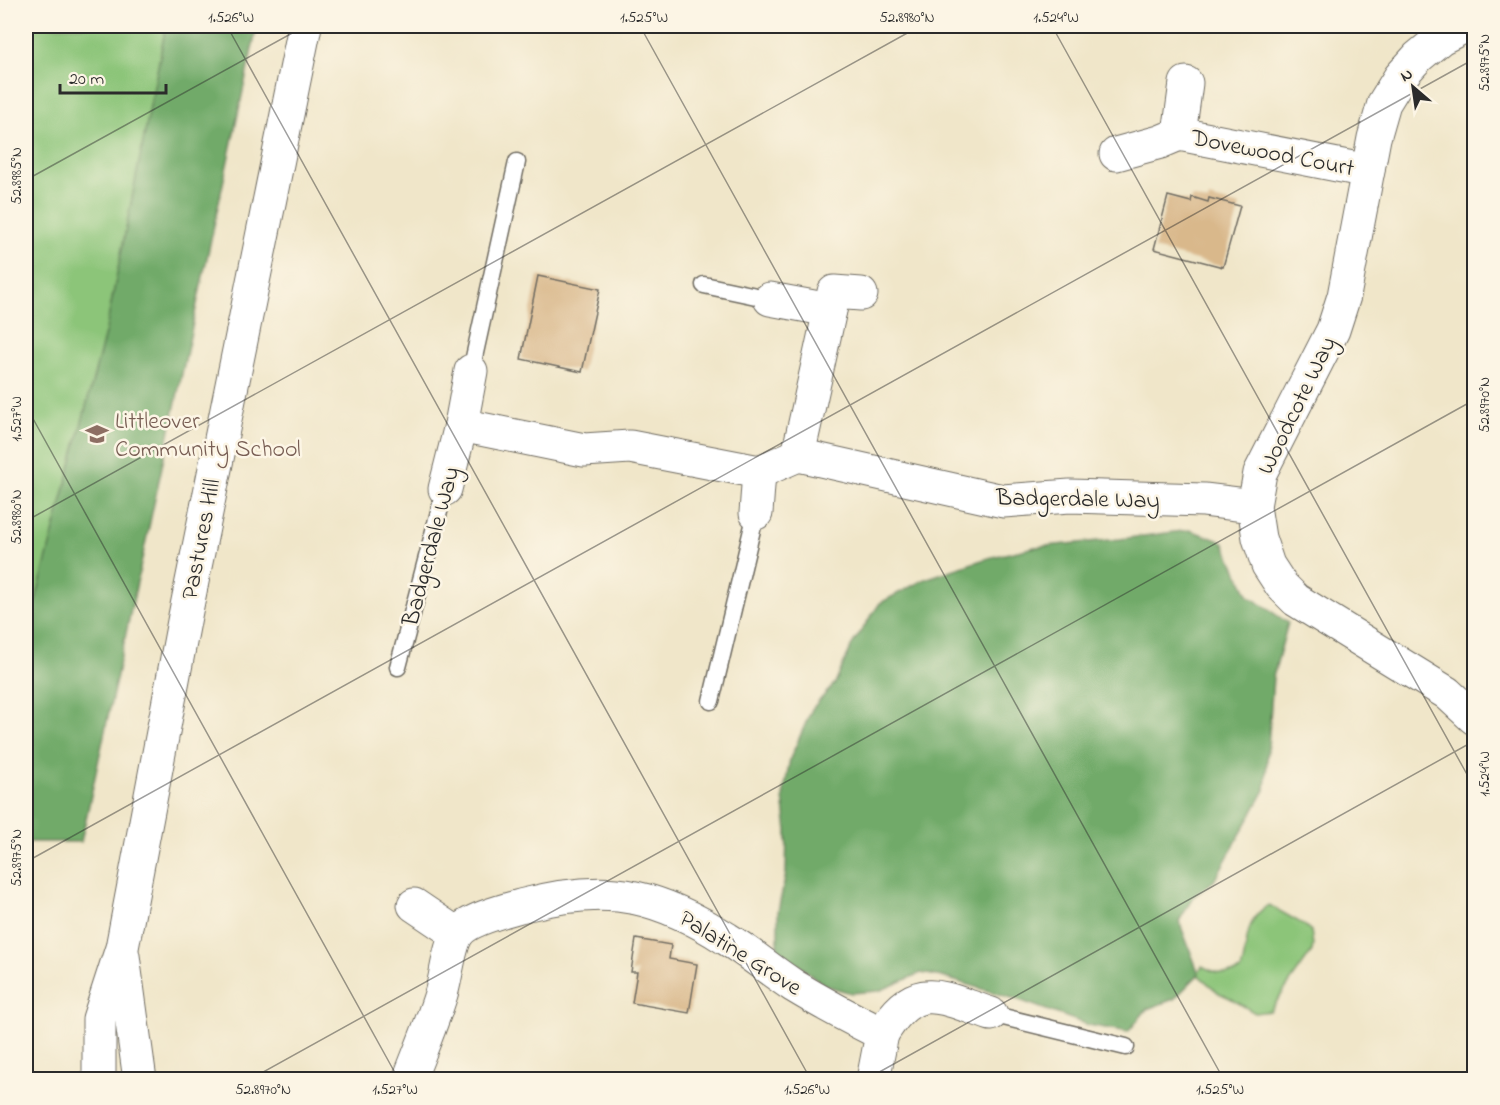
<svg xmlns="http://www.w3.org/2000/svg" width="1500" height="1105" font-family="'Indie Flower',sans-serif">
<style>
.green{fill:#8cc579;stroke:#5c7852;stroke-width:1.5}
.forest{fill:#71aa69;stroke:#4e6a4a;stroke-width:1.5}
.building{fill:#d9b88b}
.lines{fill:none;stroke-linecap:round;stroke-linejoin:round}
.service-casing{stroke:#706c62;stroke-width:19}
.minor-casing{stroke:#706c62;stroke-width:35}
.tertiary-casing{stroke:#706c62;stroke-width:35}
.service{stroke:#fff;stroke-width:16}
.minor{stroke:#fff;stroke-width:33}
.tertiary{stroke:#fff;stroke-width:33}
.ticks{fill:none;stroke:#2b2b2b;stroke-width:1.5;stroke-opacity:0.45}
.labels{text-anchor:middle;stroke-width:5;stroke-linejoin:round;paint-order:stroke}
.street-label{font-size:24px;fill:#2b2b2b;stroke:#fcf5e5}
.education-label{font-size:24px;fill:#785e54;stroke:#fcf5e5;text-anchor:start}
.neatline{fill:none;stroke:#2b2b2b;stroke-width:2}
.ticks-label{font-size:15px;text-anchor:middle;fill:#2b2b2b}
</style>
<rect width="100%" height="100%" fill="#fcf5e5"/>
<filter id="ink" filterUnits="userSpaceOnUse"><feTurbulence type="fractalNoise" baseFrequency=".0167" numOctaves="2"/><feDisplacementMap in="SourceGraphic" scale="12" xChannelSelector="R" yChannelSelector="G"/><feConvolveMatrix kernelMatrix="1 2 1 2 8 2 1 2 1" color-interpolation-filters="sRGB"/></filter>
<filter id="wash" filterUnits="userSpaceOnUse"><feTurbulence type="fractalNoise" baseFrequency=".008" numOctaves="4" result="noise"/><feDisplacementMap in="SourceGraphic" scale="24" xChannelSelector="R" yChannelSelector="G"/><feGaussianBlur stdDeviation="1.35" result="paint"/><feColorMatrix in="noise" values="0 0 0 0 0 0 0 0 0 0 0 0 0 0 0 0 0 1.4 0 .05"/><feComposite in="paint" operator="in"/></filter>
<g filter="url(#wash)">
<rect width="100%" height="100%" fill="#f0e6c9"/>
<!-- green -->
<g class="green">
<polygon points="26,26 166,26 106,330 26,638"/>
<path d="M1269 905 1303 924 1311 931 1313 945 1312 951 1270 1011 1255 1013 1230 998 1219 993 1197 974 1202 966C1215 973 1227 977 1241 970 1249 946 1242 920 1269 905Z"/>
</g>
<!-- forest -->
<g class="forest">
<polygon points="166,26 257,26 81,842 26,842 26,638 106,330"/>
<polygon points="1190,530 1223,542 1249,596 1288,623 1273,677 1265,790 1214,881 1194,896 1179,921 1199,974 1174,999 1147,1009 1128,1032 1088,1025 1019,1000 942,977 921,973 879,991 851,993 824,985 778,949 778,911 786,874 787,831 783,797 790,759 812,709 835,683 853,643 880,603 925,579 988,558 1035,547 1120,539"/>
</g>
<g id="blocks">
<!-- building -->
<g class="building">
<polygon points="1168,196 1191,202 1192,197 1208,202 1209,198 1240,206 1223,267 1154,249"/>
<polygon points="538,276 600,289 582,372 521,359"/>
<polygon points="636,939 671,945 669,959 697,964 689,1013 632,1003 637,972 631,972"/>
</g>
</g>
</g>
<g filter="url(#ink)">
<use href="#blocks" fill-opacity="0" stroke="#706c62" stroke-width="1.5"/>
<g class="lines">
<!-- service casing -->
<g class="service-casing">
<g id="service">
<polyline points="704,285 770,299"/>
<polyline points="471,371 517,162"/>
<polyline points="398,667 445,489"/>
<polyline points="711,701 756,513"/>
<polyline points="991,1014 1126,1047"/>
</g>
</g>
<!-- minor casing -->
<g class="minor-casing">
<g id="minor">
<polyline points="1465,26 1441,38 1418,57 1400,77 1384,103 1374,138 1344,296 1333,330 1260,473 1254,506 1259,538 1268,565 1281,585 1296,600 1447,693 1474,718"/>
<polyline points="1179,134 1368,171"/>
<polyline points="1116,154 1160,142 1179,134 1186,83"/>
<polyline points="770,299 830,310"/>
<polyline points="461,425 584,450 630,447 759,472 798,455 1003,501 1070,496 1204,500 1254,506"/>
<polyline points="798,455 834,292 861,294"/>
<polyline points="445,489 461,425 471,371"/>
<polyline points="756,513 759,472"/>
<polyline points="414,905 457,934"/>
<path d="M882 1034C916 978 939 997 991 1014"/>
<path d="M409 1080C420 1051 432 1023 441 994 446 979 449 945 458 933 469 919 506 910 524 905 559 896 600 890 636 898 669 905 699 921 727 939 750 953 771 971 794 986 822 1003 852 1019 882 1034L873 1080"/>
</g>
</g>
<!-- tertiary casing -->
<g class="tertiary-casing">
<g id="tertiary">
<polyline points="123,956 140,1080"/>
<polyline points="99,1080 99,1019 122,948 185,616 305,26"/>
</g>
</g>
<!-- service -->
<use href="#service" class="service"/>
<!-- minor -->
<use href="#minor" class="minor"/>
<!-- tertiary -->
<use href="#tertiary" class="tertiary"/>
</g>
</g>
<!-- ticks -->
<path class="ticks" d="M227 26 811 1080M640 26 1224 1080M1052 26 1474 787M1465 26 1474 43M26 180 305 26M26 406 399 1080M26 521 920 26M26 862 1474 59M249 1080 1474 400M865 1080 1474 741"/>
<!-- icons -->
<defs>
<g id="school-bare" transform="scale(1.8)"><path d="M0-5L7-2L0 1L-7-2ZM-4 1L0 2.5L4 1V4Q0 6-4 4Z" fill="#8d6e63" stroke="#fcf5e5" stroke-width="2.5" paint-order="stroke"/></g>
</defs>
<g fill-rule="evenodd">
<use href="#school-bare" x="97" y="434"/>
</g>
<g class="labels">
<!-- street labels -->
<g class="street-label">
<text transform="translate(1273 152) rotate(11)" y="8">Dovewood Court</text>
<text transform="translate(1296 405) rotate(-64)" y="8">Woodcote Way</text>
<text transform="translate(1078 498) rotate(1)" y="8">Badgerdale Way</text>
<text transform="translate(200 539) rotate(-79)" y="8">Pastures Hill</text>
<text transform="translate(430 546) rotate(-75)" y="8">Badgerdale Way</text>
<text transform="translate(741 952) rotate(32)" y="8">Palatine Grove</text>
</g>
<!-- education labels -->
<g class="education-label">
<text x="115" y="428">Littleover<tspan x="115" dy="28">Community School</tspan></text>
</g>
</g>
<!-- margin -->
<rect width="1500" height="1105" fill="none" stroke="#fcf5e5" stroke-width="66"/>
<!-- north arrow -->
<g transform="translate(1413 87) rotate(331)" stroke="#fcf5e5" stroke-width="4.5" paint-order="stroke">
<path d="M0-4.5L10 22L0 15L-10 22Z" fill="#2b2b2b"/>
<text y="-9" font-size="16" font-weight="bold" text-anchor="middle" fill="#2b2b2b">N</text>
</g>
<!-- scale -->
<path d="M60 84v9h106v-9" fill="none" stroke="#2b2b2b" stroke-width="3"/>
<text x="69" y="84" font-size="18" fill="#2b2b2b" stroke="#fcf5e5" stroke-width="4.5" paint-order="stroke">20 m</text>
<rect x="33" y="33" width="1434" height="1039" class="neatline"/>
<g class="ticks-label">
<text x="231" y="22">1.526°W</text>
<text x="644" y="22">1.525°W</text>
<text x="907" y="22">52.8980°N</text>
<text x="1056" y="22">1.524°W</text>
<text transform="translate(1484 63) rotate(-90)" y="5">52.8975°N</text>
<text transform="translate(16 176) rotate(-90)" y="5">52.8985°N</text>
<text transform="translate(1484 405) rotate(-90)" y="5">52.8970°N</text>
<text transform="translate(16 419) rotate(-90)" y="5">1.527°W</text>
<text transform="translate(16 517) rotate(-90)" y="5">52.8980°N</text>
<text transform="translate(1484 774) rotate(-90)" y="5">1.524°W</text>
<text transform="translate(16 858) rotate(-90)" y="5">52.8975°N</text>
<text x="263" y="1094">52.8970°N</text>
<text x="395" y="1094">1.527°W</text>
<text x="807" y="1094">1.526°W</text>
<text x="1220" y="1094">1.525°W</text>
</g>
</svg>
